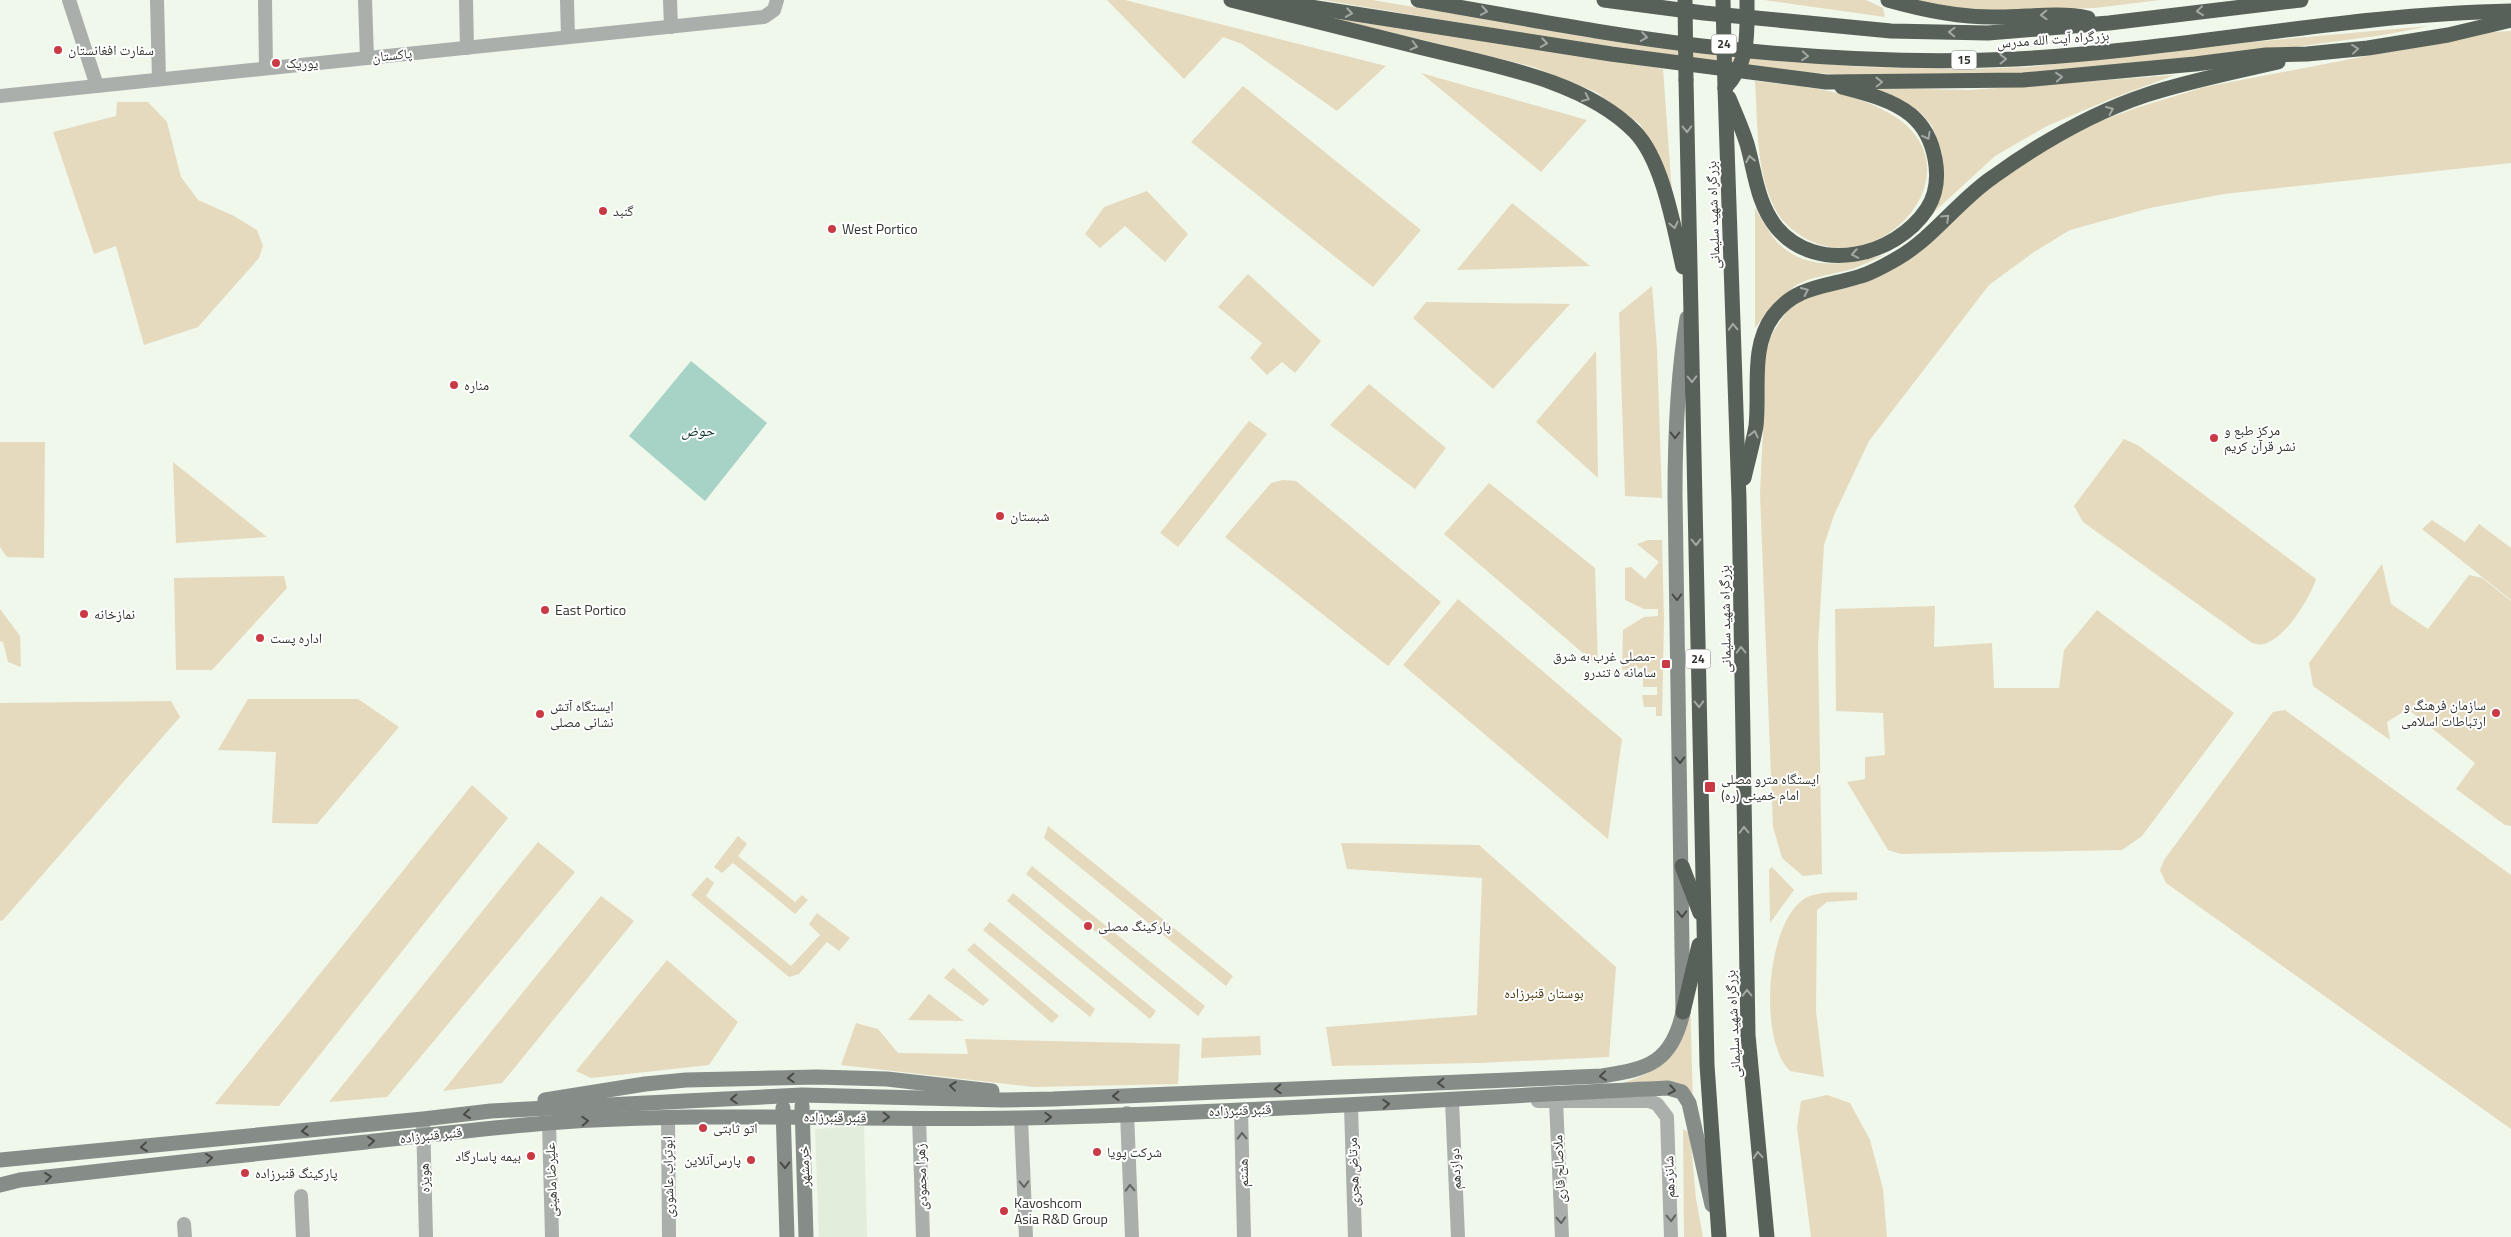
<svg xmlns="http://www.w3.org/2000/svg" width="2511" height="1237" font-family="'Titillium Web','Noto Naskh Arabic',sans-serif">
<style>
.built{fill:#e2eddb}
.green{fill:#e6dabe}
.water{fill:#a6d3c6}
.lines{fill:none;stroke-linecap:round;stroke-linejoin:round}
.street{stroke:#aaafab;stroke-width:14}
.secondary{stroke:#868d88;stroke-width:15}
.highway{stroke:#576159;stroke-width:15}
.highway-bridge{stroke:#576159;stroke-width:15}
.oneway{stroke:#a3a8a4}
.oneway2{stroke:#474b46}
.oneway3{stroke:#626661}
.poi-dot{fill:#c93a44;stroke:#fff;stroke-width:2}
.labels{text-anchor:middle;stroke-width:4;stroke-linejoin:round;paint-order:stroke}
.shield{fill:#fff;stroke:#70726e;stroke-width:1}
.shield-label{font-size:12px;font-weight:bold;fill:#323530}
.street-label{font-size:14px;fill:#323530;stroke:#fff}
.poi-label{font-size:14px;fill:#323530;stroke:#fff;text-anchor:start}
.park-label{font-size:14px;fill:#49380a;stroke:#fff}
.water-label{font-size:15px;font-style:italic;fill:#113b31;stroke:#fff}
</style>
<rect width="100%" height="100%" fill="#f0f7eb"/>
<!-- built -->
<polygon class="built" points="864,1126 867,1237 819,1237 815,1129"/>
<!-- green -->
<g class="green">
<polygon points="1107,0 1125,0 1386,66 1337,111 1242,44 1223,37 1184,79"/>
<polygon points="1323,0 1372,0 1608,39 1787,60 1862,67 1970,69 2028,67 2228,44 2430,26 2383,35 2223,57 2015,77 1878,77 1804,72 1659,56"/>
<polygon points="1764,0 1866,0 1883,8 1885,17"/>
<polygon points="1915,0 2160,0 2095,8 2013,11 1961,10"/>
<polygon points="1321,11 1663,69 1672,193 1660,161 1640,124 1596,92 1534,67 1320,15"/>
<polygon points="2511,31 2511,163 2224,194 2150,208 2070,230 2034,252 1989,285 1869,441 1834,515 1824,545 1818,646 1822,874 1803,876 1782,858 1773,827 1760,494 1763,431 1762,370 1770,337 1787,311 1804,298 1883,275 1919,253 1947,224 1999,180 2049,147 2092,124 2139,107 2205,87 2491,32"/>
<polygon points="1421,73 1587,120 1541,172"/>
<polygon points="2175,75 2113,98 2047,126 1995,156 1908,236 1943,167 1942,153 1932,126 1921,113 1865,88 1970,90"/>
<path d="M1755 81C1802 86 1853 90 1894 116 1980 171 1880 283 1803 237 1795 232 1786 225 1780 217 1755 179 1758 125 1755 81Z"/>
<polygon points="1243,86 1421,230 1373,287 1191,142"/>
<polygon points="117,102 148,102 167,122 181,177 198,200 234,216 257,230 263,246 259,258 198,327 144,345 116,246 94,254 53,132 116,116"/>
<polygon points="1147,191 1188,234 1165,262 1125,226 1100,248 1085,234 1104,207"/>
<polygon points="1512,203 1590,266 1457,270"/>
<path d="M1755 208C1762 219 1768 231 1776 241 1806 273 1847 264 1885 255L1853 269 1810 279 1796 285 1774 304 1755 328Z"/>
<polygon points="1248,274 1321,341 1295,373 1282,362 1267,375 1250,358 1262,343 1218,307"/>
<polygon points="1652,286 1657,349 1662,498 1625,496 1619,313"/>
<polygon points="1426,302 1570,304 1493,389 1413,318"/>
<polygon points="1596,351 1598,478 1536,422"/>
<polygon points="1369,384 1446,448 1415,489 1330,425"/>
<polygon points="1249,421 1267,434 1178,547 1160,533"/>
<path d="M2124 439 2139 446 2316 579C2310 598 2285 639 2264 644 2260 645 2255 644 2252 643L2083 522 2074 506Z"/>
<polygon points="0,442 45,442 44,558 7,557 0,547"/>
<polygon points="173,462 267,537 176,543"/>
<polygon points="1283,480 1296,481 1441,602 1388,666 1225,537 1271,483"/>
<polygon points="1489,483 1595,568 1598,666 1444,534"/>
<polygon points="2432,520 2465,542 2479,524 2511,548 2511,600 2422,529"/>
<polygon points="1648,540 1662,540 1664,621 1662,716 1656,716 1656,707 1644,707 1642,695 1657,695 1657,687 1643,687 1643,668 1622,670 1623,630 1644,617 1658,616 1658,609 1644,609 1625,600 1625,568 1631,567 1645,579 1659,562 1637,544"/>
<polygon points="2382,564 2391,604 2428,629 2469,575 2482,578 2511,601 2511,826 2505,825 2456,789 2475,763 2408,709 2387,722 2390,740 2313,686 2309,663"/>
<polygon points="284,576 287,588 212,670 176,670 174,578"/>
<polygon points="1458,599 1622,739 1608,839 1403,665"/>
<polygon points="1935,606 1934,647 1992,643 1994,688 2059,688 2064,650 2097,610 2234,713 2142,836 2122,850 1901,854 1888,850 1847,782 1865,779 1865,757 1885,755 1883,713 1836,711 1835,609"/>
<polygon points="0,609 20,636 21,667 8,662 3,642 0,641"/>
<polygon points="248,699 358,699 399,727 317,824 272,823 276,752 218,750"/>
<polygon points="171,701 180,717 3,920 0,921 0,703"/>
<polygon points="2285,710 2511,875 2511,1129 2166,883 2160,870 2164,860 2273,712"/>
<polygon points="472,785 508,818 279,1106 215,1104"/>
<polygon points="1048,826 1233,976 1226,986 1044,838"/>
<polygon points="738,836 747,844 738,856 795,902 802,895 808,900 795,914 733,863 722,873 714,867"/>
<polygon points="538,842 575,872 387,1097 329,1102"/>
<polygon points="1341,843 1479,845 1616,967 1609,1057 1478,1063 1332,1066 1326,1027 1477,1015 1482,878 1347,869"/>
<polygon points="1032,866 1205,1006 1198,1016 1026,874"/>
<polygon points="1772,867 1794,890 1770,923 1769,870"/>
<polygon points="707,877 714,883 706,896 791,966 820,935 809,924 817,913 850,938 839,951 827,942 799,974 789,977 691,895"/>
<path d="M1857 892V900L1827 902 1817 910 1816 1011 1824 1077 1790 1071C1758 1040 1766 924 1804 899 1818 890 1841 893 1857 892Z"/>
<polygon points="1013,893 1156,1011 1150,1019 1007,901"/>
<polygon points="601,896 634,921 502,1083 443,1091"/>
<polygon points="990,922 1095,1009 1090,1017 983,930"/>
<polygon points="974,943 1059,1016 1052,1023 967,950"/>
<polygon points="667,960 738,1022 709,1065 591,1078 576,1071"/>
<polygon points="953,968 989,1000 983,1006 944,978"/>
<polygon points="929,994 964,1021 908,1020"/>
<path d="M1690 995 1693 1106 1691 1098 1619 1084C1677 1067 1679 1049 1690 995Z"/>
<polygon points="856,1023 878,1029 898,1053 968,1054 965,1039 1180,1044 1178,1084 1034,1087 841,1065"/>
<polygon points="1260,1036 1261,1055 1201,1058 1202,1038"/>
<polygon points="1827,1095 1850,1103 1870,1140 1883,1189 1887,1237 1811,1237 1797,1127 1801,1101"/>
<polygon points="1683,1129 1690,1133 1696,1199 1703,1237 1684,1237"/>
</g>
<!-- water -->
<polygon class="water" points="691,361 767,423 705,501 629,436"/>
<g class="lines">
<!-- street -->
<g class="street">
<polyline points="69,0 97,86"/>
<polyline points="157,0 159,79"/>
<polyline points="265,0 266,68"/>
<polyline points="365,0 367,58"/>
<polyline points="466,0 467,48"/>
<polyline points="567,0 568,37"/>
<polyline points="670,0 671,27"/>
<polyline points="0,96 764,17 774,10 777,0"/>
<polyline points="1452,1101 1458,1237"/>
<polyline points="1538,1101 1649,1101 1657,1104 1667,1117 1671,1237"/>
<polyline points="1556,1101 1562,1237"/>
<polyline points="1351,1106 1355,1237"/>
<polyline points="1241,1110 1244,1237"/>
<polyline points="1127,1113 1132,1237"/>
<polyline points="668,1117 669,1237"/>
<polyline points="919,1118 923,1237"/>
<polyline points="1021,1118 1026,1237"/>
<polyline points="423,1119 426,1237"/>
<polyline points="549,1123 552,1237"/>
<polyline points="301,1196 303,1237"/>
<polyline points="184,1224 185,1237"/>
</g>
<!-- secondary -->
<g class="secondary">
<polyline points="545,1100 645,1084 686,1080 817,1077 887,1079 992,1091"/>
<polyline points="802,1106 806,1237"/>
<polyline points="783,1108 787,1237"/>
<path d="M0 1160 423 1119 491 1111 802 1095 1002 1100 1053 1099 1602 1076C1649 1069 1672 1062 1683 1012L1675 495C1675 435 1677 378 1687 318"/>
<path d="M0 1185 20 1180C135 1167 251 1154 366 1142 427 1135 487 1128 548 1123 706 1111 863 1121 1021 1118 1237 1113 1452 1098 1668 1088L1682 1092 1689 1103 1712 1205"/>
</g>
<!-- highway -->
<g class="highway">
<path d="M1231 0C1292 15 1353 31 1415 46 1485 64 1583 78 1635 132 1663 161 1674 228 1683 267"/>
<polyline points="1266,0 1611,54 1826,82 2023,80 2195,64 2266,55 2307,54 2368,48 2448,35 2511,20"/>
<path d="M1418 0C1512 16 1607 35 1702 46 1806 58 1912 64 2016 59 2182 50 2345 14 2511 11"/>
<polyline points="1604,0 1704,13 1891,31 1988,33 2109,23 2301,0"/>
<path d="M1888 0C1923 10 1962 18 1999 17 2028 17 2059 12 2088 18"/>
<polyline points="1686,80 1707,1065 1719,1237"/>
<polyline points="1725,88 1739,499 1748,1035 1767,1237"/>
<path d="M1729 98C1735 113 1742 128 1747 144 1755 172 1757 204 1777 228 1817 275 1895 257 1927 209 1945 181 1936 136 1911 115 1893 100 1865 93 1842 87"/>
<path d="M1744 478C1748 461 1753 443 1756 426 1760 390 1750 347 1773 316 1796 285 1828 287 1861 276 1874 272 1886 265 1898 258 1934 237 1959 200 1993 177 2039 144 2092 113 2146 95 2189 81 2234 72 2278 62"/>
<polyline points="1682,866 1700,913"/>
<polyline points="1683,1012 1699,945"/>
</g>
<!-- highway-bridge -->
<g class="highway-bridge">
<polyline points="1685,0 1686,80"/>
<polyline points="1723,0 1725,88"/>
<path d="M1725 88C1750 60 1747 35 1747 0"/>
</g>
</g>
<!-- one-way arrows -->
<defs><path id="oneway-chevron" d="M-2-3.5L2.5 0L-2 3.5" fill="none" stroke-width="1.6" stroke-linecap="round" stroke-linejoin="round" transform="scale(1.25)"/></defs>
<g class="oneway">
<use href="#oneway-chevron" transform="translate(1484 11) rotate(10)"/>
<use href="#oneway-chevron" transform="translate(2200 11) rotate(174)"/>
<use href="#oneway-chevron" transform="translate(1349 13) rotate(9)"/>
<use href="#oneway-chevron" transform="translate(2044 15) rotate(178)"/>
<use href="#oneway-chevron" transform="translate(1952 32) rotate(-178)"/>
<use href="#oneway-chevron" transform="translate(1644 37) rotate(9)"/>
<use href="#oneway-chevron" transform="translate(1544 43) rotate(9)"/>
<use href="#oneway-chevron" transform="translate(1414 46) rotate(14)"/>
<use href="#oneway-chevron" transform="translate(2355 49) rotate(-6)"/>
<use href="#oneway-chevron" transform="translate(1805 56) rotate(5)"/>
<use href="#oneway-chevron" transform="translate(2003 59) rotate(-1)"/>
<use href="#oneway-chevron" transform="translate(2059 77) rotate(-5)"/>
<use href="#oneway-chevron" transform="translate(1879 82) rotate(-1)"/>
<use href="#oneway-chevron" transform="translate(1586 98) rotate(25)"/>
<use href="#oneway-chevron" transform="translate(2110 110) rotate(-24)"/>
<use href="#oneway-chevron" transform="translate(1687 129) rotate(89)"/>
<use href="#oneway-chevron" transform="translate(1927 136) rotate(61)"/>
<use href="#oneway-chevron" transform="translate(1750 159) rotate(-101)"/>
<use href="#oneway-chevron" transform="translate(1946 218) rotate(-44)"/>
<use href="#oneway-chevron" transform="translate(1674 225) rotate(77)"/>
<use href="#oneway-chevron" transform="translate(1855 254) rotate(170)"/>
<use href="#oneway-chevron" transform="translate(1805 291) rotate(-25)"/>
<use href="#oneway-chevron" transform="translate(1733 327) rotate(-92)"/>
<use href="#oneway-chevron" transform="translate(1692 379) rotate(89)"/>
<use href="#oneway-chevron" transform="translate(1754 434) rotate(-78)"/>
<use href="#oneway-chevron" transform="translate(1696 542) rotate(89)"/>
<use href="#oneway-chevron" transform="translate(1741 650) rotate(-91)"/>
<use href="#oneway-chevron" transform="translate(1699 704) rotate(89)"/>
<use href="#oneway-chevron" transform="translate(1744 830) rotate(-91)"/>
<use href="#oneway-chevron" transform="translate(1747 993) rotate(-91)"/>
<use href="#oneway-chevron" transform="translate(1758 1155) rotate(-95)"/>
</g>
<g class="oneway2">
<use href="#oneway-chevron" transform="translate(1675 435) rotate(90)"/>
<use href="#oneway-chevron" transform="translate(1677 597) rotate(89)"/>
<use href="#oneway-chevron" transform="translate(1680 760) rotate(89)"/>
<use href="#oneway-chevron" transform="translate(1682 914) rotate(89)"/>
<use href="#oneway-chevron" transform="translate(1603 1076) rotate(174)"/>
<use href="#oneway-chevron" transform="translate(791 1078) rotate(178)"/>
<use href="#oneway-chevron" transform="translate(1441 1083) rotate(178)"/>
<use href="#oneway-chevron" transform="translate(953 1086) rotate(-173)"/>
<use href="#oneway-chevron" transform="translate(1278 1089) rotate(178)"/>
<use href="#oneway-chevron" transform="translate(1672 1090) rotate(10)"/>
<use href="#oneway-chevron" transform="translate(1116 1096) rotate(178)"/>
<use href="#oneway-chevron" transform="translate(734 1099) rotate(178)"/>
<use href="#oneway-chevron" transform="translate(1386 1104) rotate(-3)"/>
<use href="#oneway-chevron" transform="translate(467 1114) rotate(173)"/>
<use href="#oneway-chevron" transform="translate(886 1117) rotate(1)"/>
<use href="#oneway-chevron" transform="translate(1048 1117) rotate(-2)"/>
<use href="#oneway-chevron" transform="translate(585 1121) rotate(-3)"/>
<use href="#oneway-chevron" transform="translate(305 1131) rotate(174)"/>
<use href="#oneway-chevron" transform="translate(371 1141) rotate(-6)"/>
<use href="#oneway-chevron" transform="translate(144 1147) rotate(174)"/>
<use href="#oneway-chevron" transform="translate(209 1158) rotate(-6)"/>
<use href="#oneway-chevron" transform="translate(785 1165) rotate(88)"/>
<use href="#oneway-chevron" transform="translate(48 1177) rotate(-7)"/>
</g>
<g class="oneway3">
<use href="#oneway-chevron" transform="translate(1242 1136) rotate(-91)"/>
<use href="#oneway-chevron" transform="translate(1024 1184) rotate(88)"/>
<use href="#oneway-chevron" transform="translate(1130 1188) rotate(-92)"/>
<use href="#oneway-chevron" transform="translate(1671 1218) rotate(88)"/>
<use href="#oneway-chevron" transform="translate(1561 1220) rotate(87)"/>
</g>
<!-- markers -->
<g class="poi-dot">
<circle cx="58" cy="50" r="5"/>
<circle cx="276" cy="63" r="5"/>
<circle cx="603" cy="211" r="5"/>
<circle cx="832" cy="229" r="5"/>
<circle cx="454" cy="385" r="5"/>
<circle cx="2214" cy="438" r="5"/>
<circle cx="1000" cy="516" r="5"/>
<circle cx="545" cy="610" r="5"/>
<circle cx="84" cy="614" r="5"/>
<circle cx="260" cy="638" r="5"/>
<rect x="1661" y="659" width="10" height="10" rx="2.5"/>
<circle cx="2496" cy="713" r="5"/>
<circle cx="540" cy="714" r="5"/>
<rect x="1704" y="781" width="12" height="12" rx="2.5"/>
<circle cx="1088" cy="926" r="5"/>
<circle cx="703" cy="1128" r="5"/>
<circle cx="1097" cy="1152" r="5"/>
<circle cx="531" cy="1156" r="5"/>
<circle cx="751" cy="1160" r="5"/>
<circle cx="245" cy="1173" r="5"/>
<circle cx="1004" cy="1211" r="5"/>
</g>
<g class="labels">
<!-- shield labels -->
<g class="shield">
<rect x="1711.5" y="34.5" width="25" height="19" rx="4"/>
<rect x="1951.5" y="50.5" width="25" height="19" rx="4"/>
<rect x="1685.5" y="649.5" width="25" height="19" rx="4"/>
</g>
<g class="shield-label">
<text x="1724" y="48">24</text>
<text x="1964" y="64">15</text>
<text x="1698" y="663">24</text>
</g>
<!-- street labels -->
<g class="street-label">
<text transform="translate(2053 39) rotate(-4)" y="5">بزرگراه آیت الله مدرس</text>
<text transform="translate(392 55) rotate(-6)" y="5">پاکستان</text>
<text transform="translate(1713 215) rotate(-92)" y="5">بزرگراه شهید سلیمانی</text>
<text transform="translate(1725 619) rotate(-91)" y="5">بزرگراه شهید سلیمانی</text>
<text transform="translate(1733 1024) rotate(-93)" y="5">بزرگراه شهید سلیمانی</text>
<text transform="translate(1240 1110) rotate(-2)" y="5">قنبر قنبرزاده</text>
<text transform="translate(835 1117) rotate(1)" y="5">قنبر قنبرزاده</text>
<text transform="translate(431 1135) rotate(-6)" y="5">قنبر قنبرزاده</text>
<text transform="translate(804 1166) rotate(-92)" y="5">خرمشهر</text>
<text transform="translate(1455 1169) rotate(-93)" y="5">دوازدهم</text>
<text transform="translate(1559 1169) rotate(-93)" y="5">ملاصالح قاری</text>
<text transform="translate(1353 1172) rotate(-92)" y="5">مرتاض هجری</text>
<text transform="translate(1243 1173) rotate(-91)" y="5">هشتم</text>
<text transform="translate(668 1177) rotate(-91)" y="5">ابوتراب عاشوری</text>
<text transform="translate(921 1177) rotate(-92)" y="5">زهرا محمودی</text>
<text transform="translate(1669 1177) rotate(-92)" y="5">شانزدهم</text>
<text transform="translate(424 1178) rotate(-92)" y="5">هویزه</text>
<text transform="translate(551 1180) rotate(-92)" y="5">علیرضا ماهینی</text>
</g>
<!-- poi labels -->
<g class="poi-label">
<text x="68" y="55">سفارت افغانستان</text>
<text x="286" y="68">یوریک</text>
<text x="613" y="216">گنبد</text>
<text x="842" y="234">West Portico</text>
<text x="464" y="390">مناره</text>
<text x="2224" y="435">مرکز طبع و<tspan x="2224" dy="16">نشر قرآن کریم</tspan></text>
<text x="1010" y="521">شبستان</text>
<text x="555" y="615">East Portico</text>
<text x="94" y="619">نمازخانه</text>
<text x="270" y="643">اداره پست</text>
<text x="1656" y="661" text-anchor="end">مصلی غرب به شرق-<tspan x="1656" dy="16">سامانه ۵ تندرو</tspan></text>
<text x="2486" y="710" text-anchor="end">سازمان فرهنگ و<tspan x="2486" dy="16">ارتباطات اسلامی</tspan></text>
<text x="550" y="711">ایستگاه آتش<tspan x="550" dy="16">نشانی مصلی</tspan></text>
<text x="1721" y="784">ایستگاه مترو مصلی<tspan x="1721" dy="16">امام خمینی (ره)</tspan></text>
<text x="1098" y="931">پارکینگ مصلی</text>
<text x="713" y="1133">اتو ثابتی</text>
<text x="1107" y="1157">شرکت پویا</text>
<text x="521" y="1161" text-anchor="end">بیمه پاسارگاد</text>
<text x="741" y="1165" text-anchor="end">پارس‌آنلاین</text>
<text x="255" y="1178">پارکینگ قنبرزاده</text>
<text x="1014" y="1208">Kavoshcom<tspan x="1014" dy="16">Asia R&amp;D Group</tspan></text>
</g>
<!-- park labels -->
<g class="park-label">
<text x="1544" y="998">بوستان قنبرزاده</text>
</g>
<!-- water labels -->
<g class="water-label">
<text x="698" y="436">حوض</text>
</g>
</g>
</svg>
